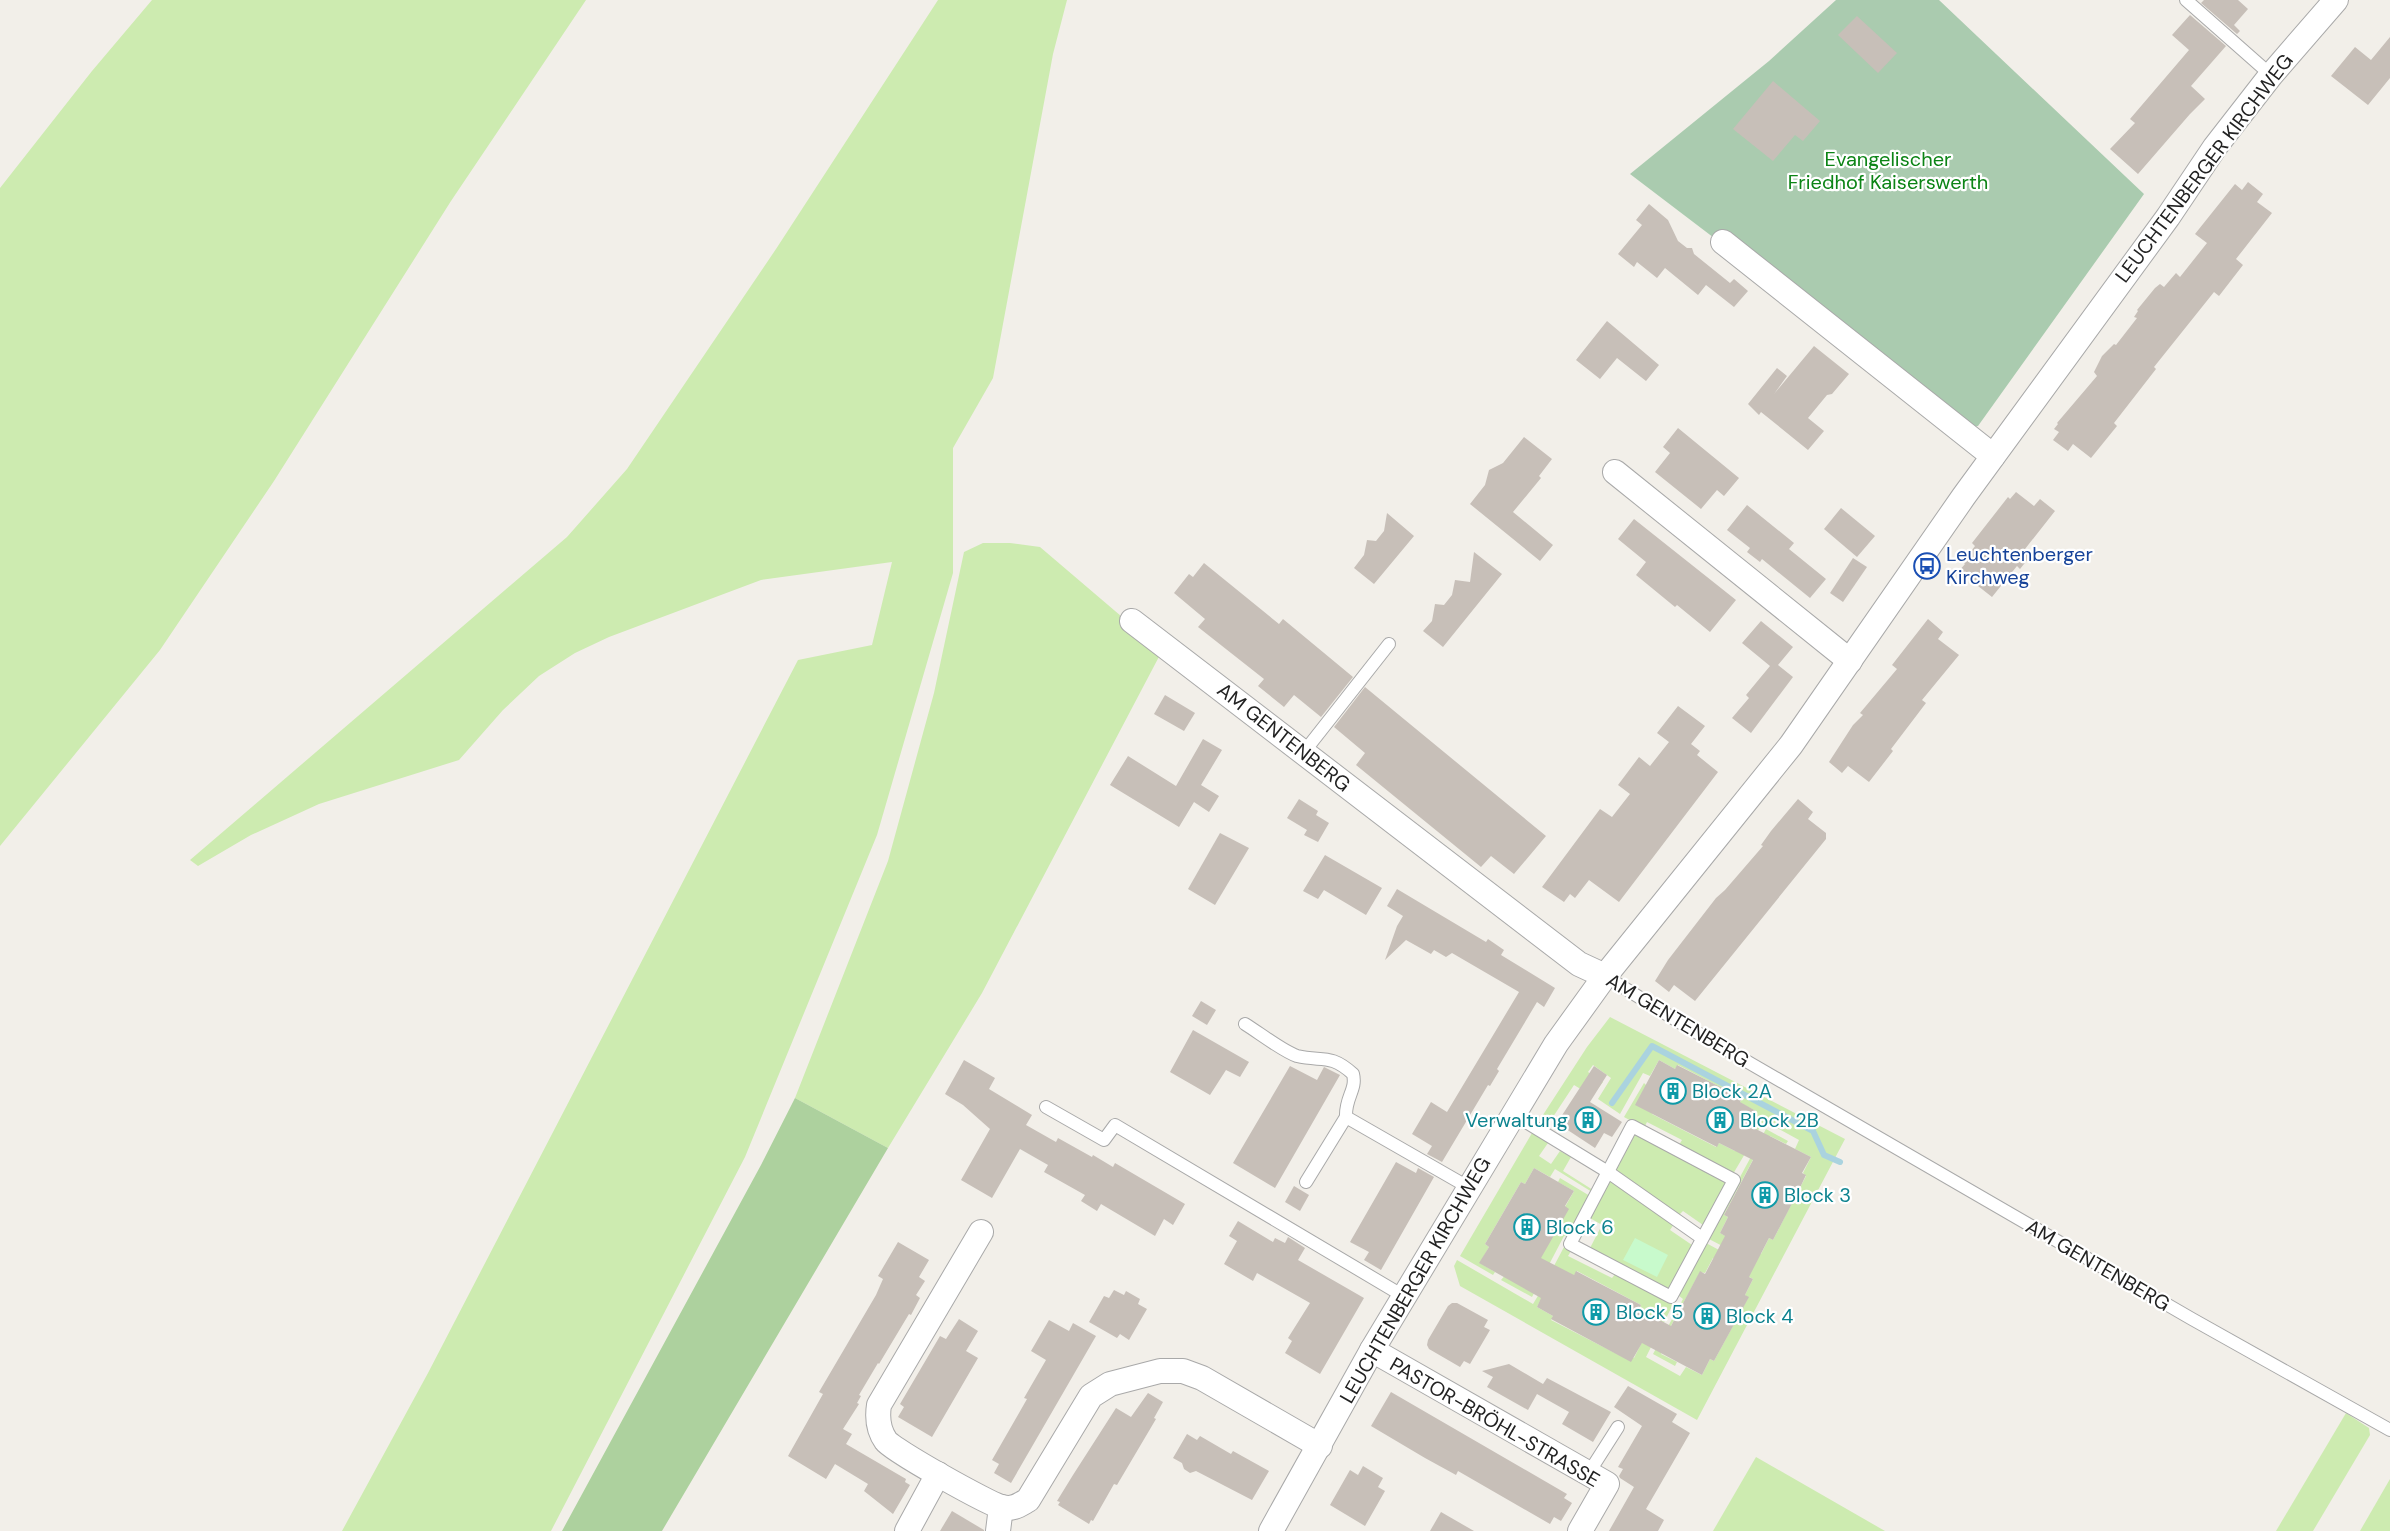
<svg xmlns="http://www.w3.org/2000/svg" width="2390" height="1531" font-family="'DM Sans',sans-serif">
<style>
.grass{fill:#cdebb0}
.forest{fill:#add19e}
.cemetery{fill:#aacbaf}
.park{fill:#c8facc}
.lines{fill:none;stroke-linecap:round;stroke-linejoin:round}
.stream{stroke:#aad3df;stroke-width:6}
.building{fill:#c7bfb8}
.service-casing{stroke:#a9a9a9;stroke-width:14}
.minor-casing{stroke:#a9a9a9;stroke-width:26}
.service{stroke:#fff;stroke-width:12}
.minor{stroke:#fff;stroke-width:24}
.labels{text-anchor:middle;stroke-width:4.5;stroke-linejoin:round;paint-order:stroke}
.park-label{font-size:20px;fill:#0c8416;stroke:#fff}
.street-label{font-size:20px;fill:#222;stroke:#fff}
.transit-label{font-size:20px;fill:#164399;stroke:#fff;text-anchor:start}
.culture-label{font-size:20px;fill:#0d838f;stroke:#fff;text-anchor:start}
</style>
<rect width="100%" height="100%" fill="#f2efe9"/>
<!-- grass -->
<g class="grass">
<polygon points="152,0 586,0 451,201 274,481 160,650 0,846 0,188 92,71"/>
<polygon points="938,0 1067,0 1053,54 993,378 953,448 953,573 877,835 745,1157 551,1531 342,1531 428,1373 798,660 872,645 892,562 761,580 609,637 575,653 539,676 503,710 459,760 319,804 251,835 198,866 190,860 567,537 627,469 776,249"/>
<polygon points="983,543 1010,543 1040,547 1162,651 982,993 888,1148 795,1098 888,861 934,693 964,552"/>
<polygon points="1610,1017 1845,1139 1697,1420 1460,1286 1454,1266 1457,1260 1533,1304 1542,1289 1545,1291 1537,1307 1553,1316 1551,1320 1615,1353 1617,1350 1634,1358 1643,1340 1652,1345 1646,1357 1680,1376 1686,1367 1702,1375 1710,1359 1714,1361 1748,1298 1745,1295 1753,1279 1737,1270 1745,1246 1761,1254 1769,1238 1773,1240 1806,1176 1803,1173 1811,1157 1795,1149 1799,1140 1764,1121 1757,1132 1748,1127 1756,1111 1740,1103 1741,1098 1678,1065 1675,1069 1659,1060 1650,1076 1643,1073 1620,1114 1598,1099 1611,1078 1593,1065 1588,1072 1603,1082 1592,1096 1574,1085 1549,1123 1541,1118 1587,1047"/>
<polygon points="1644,1083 1646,1085 1652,1114 1716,1147 1719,1143 1735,1151 1753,1140 1733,1174 1679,1145 1682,1140 1647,1122 1644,1128 1624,1117"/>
<polygon points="1766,1129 1788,1141 1786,1144 1770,1136 1758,1150 1724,1215 1728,1217 1720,1233 1736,1242 1732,1251 1707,1238"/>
<polygon points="1532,1133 1548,1143 1539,1156 1551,1164 1560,1151 1571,1157 1563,1171 1593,1190 1592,1192 1555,1169 1550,1177 1534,1168 1525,1184 1521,1182 1485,1244 1489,1247 1480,1263 1495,1272 1493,1275 1460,1256"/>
<polygon points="1635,1135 1726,1182 1703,1225 1683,1211 1679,1215 1616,1170"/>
<polygon points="1560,1178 1590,1196 1568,1237 1564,1236 1532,1297 1501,1280 1565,1207 1574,1191 1558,1182"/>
<polygon points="1610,1179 1674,1224 1670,1230 1692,1245 1669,1290 1590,1248 1602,1225 1590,1218"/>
<polygon points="1706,1243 1734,1258 1729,1266 1713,1258 1705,1273 1700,1272 1666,1335 1670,1338 1661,1354 1677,1362 1675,1366 1653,1354 1683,1299 1678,1295"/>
<polygon points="1564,1247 1571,1251 1568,1256 1612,1278 1616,1273 1673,1304 1656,1339 1639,1309 1641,1305 1577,1271 1574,1275 1546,1281"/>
<polygon points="2346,1413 2369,1428 2370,1435 2313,1531 2276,1531"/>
<polygon points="1756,1457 1885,1531 1713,1531"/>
<polygon points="2390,1479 2390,1531 2360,1531"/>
</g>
<!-- forest -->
<polygon class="forest" points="795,1098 888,1148 662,1531 562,1531 761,1165"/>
<!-- cemetery -->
<polygon class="cemetery" points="1836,0 1939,0 2144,194 1978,426 1964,428 1630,174 1769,61"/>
<!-- park -->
<polygon class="park" points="1635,1238 1668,1255 1657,1277 1623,1260"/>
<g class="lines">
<!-- stream -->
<polyline class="stream" points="1612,1103 1652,1046 1813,1131 1824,1155 1840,1162"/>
</g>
<!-- building -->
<g class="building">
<polygon points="2204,0 2238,0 2248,9 2234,25 2240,31 2237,34 2201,3"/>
<polygon points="2190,15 2226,46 2191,86 2205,99 2190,114 2138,174 2110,149 2135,123 2130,119 2189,50 2172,35"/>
<polygon points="1857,16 1897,53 1878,73 1838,35"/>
<polygon points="2390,37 2390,78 2368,105 2331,76 2355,47 2371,60"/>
<polygon points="1773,81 1820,121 1803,141 1795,135 1773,161 1733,129"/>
<polygon points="2248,182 2263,194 2257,202 2272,213 2236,259 2243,265 2219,296 2214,292 2154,367 2156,369 2114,423 2117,426 2091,458 2073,444 2068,451 2053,440 2059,432 2054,429 2058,424 2057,423 2097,376 2094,372 2102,356 2114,344 2116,345 2137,318 2134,317 2138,311 2137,310 2155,288 2160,284 2164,287 2176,273 2180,277 2207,243 2195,234 2235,184 2242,190"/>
<polygon points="1649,204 1668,220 1678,241 1687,248 1692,248 1694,254 1730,283 1734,279 1748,291 1734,307 1706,285 1698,295 1665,268 1657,278 1637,262 1634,267 1618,254 1642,225 1636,220"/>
<polygon points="1607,321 1659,365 1646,381 1617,358 1600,379 1576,360"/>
<polygon points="1814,346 1849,374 1832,394 1827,395 1808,418 1824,431 1808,450 1761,412 1759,415 1748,404 1777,368 1787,376 1774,394"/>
<polygon points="1678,428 1739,478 1724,496 1717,490 1701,509 1655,472 1670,453 1663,447"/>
<polygon points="1524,437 1552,459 1539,476 1541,478 1513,512 1553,545 1540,561 1470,504 1485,485 1489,470 1503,463"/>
<polygon points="2016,492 2034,506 2040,499 2055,511 2025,549 2032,554 2020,569 2017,566 1992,597 1959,571 1965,564 1963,562 1975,546 1972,543 2008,497 2010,499"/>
<polygon points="1747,505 1794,543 1789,549 1826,579 1810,598 1762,559 1760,562 1747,552 1750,548 1727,530"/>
<polygon points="1841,508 1875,536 1857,557 1824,529"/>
<polygon points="1387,513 1414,536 1374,584 1354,568 1364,555 1367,540 1376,541 1384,531"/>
<polygon points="1634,519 1736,600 1710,632 1677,605 1675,607 1636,575 1646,562 1618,539"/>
<polygon points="1474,552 1502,574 1443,647 1423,631 1432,621 1435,604 1444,605 1452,595 1455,580 1470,582"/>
<polygon points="1853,558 1867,567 1843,602 1830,593"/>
<polygon points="1204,563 1279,624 1283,619 1353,677 1321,717 1294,695 1284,707 1258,686 1264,679 1198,627 1205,619 1174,593 1189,574 1193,577"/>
<polygon points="1928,619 1943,632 1938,639 1959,655 1922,700 1926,703 1891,749 1893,751 1869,782 1848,766 1842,773 1829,762 1853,725 1863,715 1860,713 1897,669 1892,665"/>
<polygon points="1761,621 1793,647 1778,665 1793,677 1751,733 1732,718 1749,698 1746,695 1770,666 1742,643"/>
<polygon points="1365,687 1546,836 1514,874 1491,856 1481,867 1356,765 1365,753 1334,727"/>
<polygon points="1165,695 1195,713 1184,731 1154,714"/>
<polygon points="1678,706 1705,726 1691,744 1700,751 1697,755 1718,772 1619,902 1589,880 1575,898 1570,894 1564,902 1542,887 1600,809 1612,817 1630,794 1618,785 1639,757 1650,766 1669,742 1657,733"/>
<polygon points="1203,739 1222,750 1201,785 1219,796 1209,812 1194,802 1179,827 1110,785 1128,756 1176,786"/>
<polygon points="1299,799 1318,811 1316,815 1329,823 1318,842 1304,835 1307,830 1287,818"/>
<polygon points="1798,799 1813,812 1808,819 1826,833 1826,839 1695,1001 1674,985 1669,992 1655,981 1668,960 1716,898 1725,890 1763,846 1761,845 1771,831"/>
<polygon points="1220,833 1249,848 1215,905 1188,889"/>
<polygon points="1325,855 1382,888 1366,915 1324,890 1318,899 1303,891"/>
<polygon points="1397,889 1486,942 1488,939 1504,950 1501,955 1555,988 1544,1007 1537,1002 1497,1069 1499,1071 1490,1086 1488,1085 1442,1162 1427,1154 1432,1146 1412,1134 1431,1102 1447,1112 1519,992 1452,953 1446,957 1434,950 1431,954 1406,940 1385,960 1397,926 1403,916 1387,906"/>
<polygon points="1201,1001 1216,1010 1207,1025 1192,1016"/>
<polygon points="1193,1030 1249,1062 1240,1077 1226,1070 1210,1095 1170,1072"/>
<polygon points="964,1060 995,1078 989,1089 1032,1115 1026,1125 1056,1142 1058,1138 1092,1157 1093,1155 1113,1167 1115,1163 1185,1204 1173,1225 1164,1219 1155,1236 1101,1204 1097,1211 1081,1201 1085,1195 1044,1172 1048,1165 1020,1149 992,1198 961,1180 990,1129 963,1105 945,1094"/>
<polygon points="1659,1060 1675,1069 1677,1065 1742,1098 1740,1102 1756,1111 1748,1125 1811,1157 1802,1173 1806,1175 1798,1192 1773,1240 1769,1238 1749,1277 1753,1279 1745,1295 1749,1297 1714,1361 1710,1359 1702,1375 1642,1343 1631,1362 1551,1319 1553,1316 1537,1307 1541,1298 1479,1263 1489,1247 1485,1244 1521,1182 1525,1184 1534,1168 1574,1191 1565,1206 1569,1209 1541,1258 1574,1275 1576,1271 1593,1280 1641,1305 1639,1309 1671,1326 1700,1271 1705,1274 1725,1236 1720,1233 1728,1217 1724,1215 1753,1160 1719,1143 1717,1147 1635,1105"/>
<polygon points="1290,1066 1317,1080 1324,1067 1340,1075 1275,1188 1233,1163"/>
<polygon points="1594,1066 1607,1075 1590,1102 1622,1122 1612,1137 1604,1133 1595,1148 1557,1123"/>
<polygon points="1396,1162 1416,1173 1418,1168 1434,1177 1381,1270 1364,1260 1369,1252 1350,1242"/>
<polygon points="1294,1186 1309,1195 1300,1211 1285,1202"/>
<polygon points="1238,1221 1273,1242 1275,1238 1285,1243 1288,1237 1305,1248 1298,1260 1364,1298 1320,1374 1285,1353 1292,1341 1288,1338 1310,1303 1257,1273 1253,1281 1224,1264 1237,1241 1229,1236"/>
<polygon points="898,1242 929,1260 919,1277 925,1281 916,1295 920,1298 911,1315 909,1314 879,1364 878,1363 859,1395 861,1396 857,1403 859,1404 843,1429 852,1434 846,1444 906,1479 905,1482 910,1485 893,1514 864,1491 868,1484 835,1464 826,1479 788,1456 823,1394 819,1392 876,1295 883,1279 878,1276"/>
<polygon points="1114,1290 1124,1295 1126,1291 1140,1299 1138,1304 1147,1309 1129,1340 1120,1334 1117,1338 1089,1322 1104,1296 1109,1298"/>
<polygon points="1452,1303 1457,1303 1488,1320 1484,1327 1490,1330 1470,1364 1464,1361 1460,1367 1429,1349 1427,1345 1428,1340 1448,1306"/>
<polygon points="959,1319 978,1331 966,1351 978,1358 932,1437 898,1417 904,1407 900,1404 940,1336 946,1339"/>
<polygon points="1049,1320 1069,1331 1073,1323 1096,1336 1011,1483 994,1473 999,1464 992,1460 1027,1399 1024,1398 1046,1360 1031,1351"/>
<polygon points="1509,1364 1543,1384 1547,1378 1611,1412 1593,1442 1562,1424 1569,1412 1537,1394 1528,1410 1487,1387 1493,1377 1482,1371"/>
<polygon points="1628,1386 1677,1414 1672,1422 1690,1433 1646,1509 1664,1520 1658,1531 1609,1531 1634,1487 1620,1478 1619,1476 1623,1469 1618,1467 1642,1426 1614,1407"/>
<polygon points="1391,1392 1567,1494 1564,1498 1572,1503 1561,1521 1554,1517 1550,1524 1458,1471 1456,1475 1425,1458 1371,1426"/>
<polygon points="1148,1393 1163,1402 1154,1418 1156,1419 1117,1485 1114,1484 1093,1521 1091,1520 1089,1524 1058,1505 1060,1502 1057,1501 1073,1475 1116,1408 1131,1417"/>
<polygon points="1187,1434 1197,1440 1200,1436 1231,1454 1233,1451 1269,1471 1252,1500 1196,1471 1190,1473 1184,1469 1182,1463 1173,1458"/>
<polygon points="1363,1466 1383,1478 1378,1487 1385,1491 1365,1526 1330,1505 1350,1470 1358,1475"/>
<polygon points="952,1511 984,1530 984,1531 940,1531"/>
<polygon points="1441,1512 1474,1531 1430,1531"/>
</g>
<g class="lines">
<!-- service casing -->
<g class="service-casing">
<g id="service">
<polyline points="2186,0 2271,75"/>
<polyline points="1304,752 1389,644"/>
<polyline points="1605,976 1684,1025 2192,1319 2390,1430"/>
<path d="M1245 1024C1258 1032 1284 1052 1297 1056 1322 1062 1330 1053 1353 1074 1357 1090 1345 1097 1346 1117"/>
<polyline points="1046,1107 1104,1140 1115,1125 1405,1297"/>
<polyline points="1513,1114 1608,1172 1702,1238"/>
<polygon points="1632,1126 1734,1180 1671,1297 1570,1244"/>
<polyline points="1306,1182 1346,1117 1468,1187"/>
<polyline points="1588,1474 1618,1427"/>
</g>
</g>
<!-- minor casing -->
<g class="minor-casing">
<g id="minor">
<polyline points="1723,242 1993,456"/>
<polyline points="1615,472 1850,661"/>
<polyline points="1132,621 1579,964 1605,976"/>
<path d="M981 1232 879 1405C877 1418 878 1430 886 1441 891 1449 990 1505 1002 1507 1013 1510 1019 1505 1028 1500L1091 1396 1110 1384 1160 1371H1183L1202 1378 1320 1446"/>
<polyline points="1372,1350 1607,1484 1580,1531"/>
<polyline points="907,1531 938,1474"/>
<polyline points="998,1531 1001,1507"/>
<polyline points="1271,1531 1372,1350 1556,1044 1605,976 1791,745 1964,496 2168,217 2215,147 2271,75 2336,0"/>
</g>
</g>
<!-- service -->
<use href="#service" class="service"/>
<!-- minor -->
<use href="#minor" class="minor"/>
</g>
<!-- icons -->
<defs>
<g id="bus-ring" transform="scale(1.35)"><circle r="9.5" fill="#fff" stroke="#1a4fb4" stroke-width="1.5"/><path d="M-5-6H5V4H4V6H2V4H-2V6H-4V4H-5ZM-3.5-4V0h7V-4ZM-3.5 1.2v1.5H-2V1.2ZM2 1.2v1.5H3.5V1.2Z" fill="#1a4fb4"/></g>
<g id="building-ring" transform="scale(1.35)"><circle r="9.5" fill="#fff" stroke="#0f9aa8" stroke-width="1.5"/><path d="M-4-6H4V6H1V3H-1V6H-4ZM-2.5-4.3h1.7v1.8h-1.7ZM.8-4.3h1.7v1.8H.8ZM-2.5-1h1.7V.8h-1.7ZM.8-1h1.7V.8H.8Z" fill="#0f9aa8"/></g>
</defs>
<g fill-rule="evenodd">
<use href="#bus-ring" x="1927" y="566"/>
<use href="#building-ring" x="1673" y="1091"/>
<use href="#building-ring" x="1588" y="1120"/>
<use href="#building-ring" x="1720" y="1120"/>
<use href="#building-ring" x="1765" y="1195"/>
<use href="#building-ring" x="1527" y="1227"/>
<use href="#building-ring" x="1596" y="1312"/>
<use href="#building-ring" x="1707" y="1316"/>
</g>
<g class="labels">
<!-- park labels -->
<g class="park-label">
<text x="1888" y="166">Evangelischer<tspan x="1888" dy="23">Friedhof Kaiserswerth</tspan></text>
</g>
<!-- street labels -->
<g class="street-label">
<text transform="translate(2204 168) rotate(-53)" y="7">LEUCHTENBERGER KIRCHWEG</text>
<text transform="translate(1284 737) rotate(38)" y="7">AM GENTENBERG</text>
<text transform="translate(1678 1020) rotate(31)" y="7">AM GENTENBERG</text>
<text transform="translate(2098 1265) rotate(30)" y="7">AM GENTENBERG</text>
<text transform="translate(1415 1280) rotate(-60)" y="7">LEUCHTENBERGER KIRCHWEG</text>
<text transform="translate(1495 1422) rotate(30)" y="7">PASTOR-BRÖHL-STRASSE</text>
</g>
<!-- transit labels -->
<g class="transit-label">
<text x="1946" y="561">Leuchtenberger<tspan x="1946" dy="23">Kirchweg</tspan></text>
</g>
<!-- culture labels -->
<g class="culture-label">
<text x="1692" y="1098">Block 2A</text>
<text x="1568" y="1127" text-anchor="end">Verwaltung</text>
<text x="1740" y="1127">Block 2B</text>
<text x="1784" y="1202">Block 3</text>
<text x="1546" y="1234">Block 6</text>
<text x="1616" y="1319">Block 5</text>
<text x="1726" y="1323">Block 4</text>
</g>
</g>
</svg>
